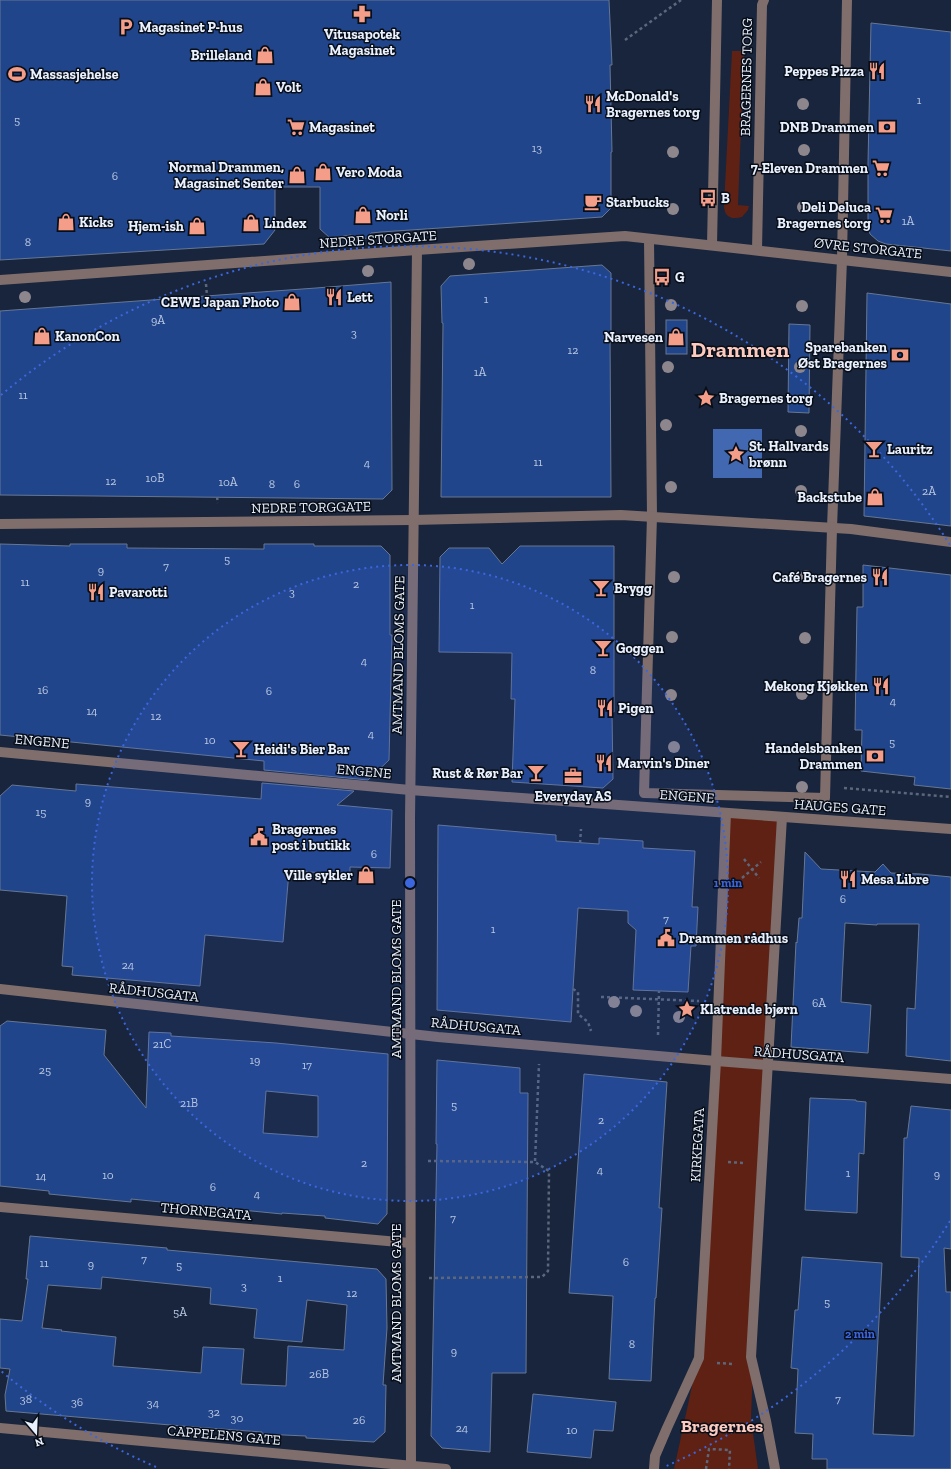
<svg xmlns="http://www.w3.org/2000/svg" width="951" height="1469" font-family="'Zilla Slab',serif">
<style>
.green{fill:#5f2113}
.water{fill:#4168b0}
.building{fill:#21458a;stroke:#677793;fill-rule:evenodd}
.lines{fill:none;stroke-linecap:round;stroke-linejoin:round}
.path{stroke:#5c677b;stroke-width:2.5;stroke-dasharray:3 3;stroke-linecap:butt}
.minor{stroke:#7f6e6b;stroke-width:10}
.tree{fill:#8e868d}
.ring{fill:none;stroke:#3c66de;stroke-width:2;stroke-dasharray:2 4}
.labels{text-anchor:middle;stroke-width:3;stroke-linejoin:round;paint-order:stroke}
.number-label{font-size:12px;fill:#b8c6e1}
.poi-label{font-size:14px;font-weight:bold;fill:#eaf1fe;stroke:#080e18;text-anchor:start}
.street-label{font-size:14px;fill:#eaf1fe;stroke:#080e18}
.district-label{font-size:18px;font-weight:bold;fill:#fccabe;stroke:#080e18}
.town-label{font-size:22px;font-weight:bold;fill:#fccabe;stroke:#080e18}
.centre{fill:#3c66de;stroke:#080e18;stroke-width:2}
.ring-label{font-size:12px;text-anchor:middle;font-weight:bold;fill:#3c66de;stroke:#080e18;stroke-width:3;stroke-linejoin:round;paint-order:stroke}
</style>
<rect width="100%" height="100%" fill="#18253c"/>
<!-- green -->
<g class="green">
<path d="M732 51H744L738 205 749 206 748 210 742 217C731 220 724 217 724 205Z"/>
<polygon points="726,813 782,817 753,1365 751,1419 758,1469 674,1469 697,1363"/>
</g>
<!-- water -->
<rect class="water" x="713" y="429" width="49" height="49"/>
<!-- building -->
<g class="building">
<polygon points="0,0 609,0 612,65 610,65 612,152 611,152 611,208 602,217 381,232 371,233 367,238 358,240 351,235 330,238 320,229 320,187 275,187 275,230 264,244 0,260"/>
<polygon points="871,23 951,32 951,251 886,244 878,241 870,234 868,226 868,163"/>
<polygon points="602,265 611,273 611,333 610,333 611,497 441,497 443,323 442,323 441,286 450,276"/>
<polygon points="391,282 392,490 383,499 0,495 0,311 316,288"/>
<polygon points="867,293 951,304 951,526 864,516"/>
<rect x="666" y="320" width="21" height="34"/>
<polygon points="789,324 810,325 809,413 788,412"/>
<polygon points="0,544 70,546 70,544 127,544 127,548 264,549 264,544 314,544 314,546 381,546 390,555 390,635 392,635 389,760 368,780 264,770 264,761 0,735"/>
<polygon points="520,546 614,546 614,712 612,712 613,779 603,788 512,782 515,699 511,699 512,653 439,652 440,557 449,548 489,548 502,564"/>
<polygon points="863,565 951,575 951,789 914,785 915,777 861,771 862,730 855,730 857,607 863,607"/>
<polygon points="262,783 354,791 337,805 392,810 390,868 350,867 350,874 289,871 283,942 205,935 200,986 72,975 73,967 62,966 67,896 0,890 0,796 12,785 76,791 76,784 261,799"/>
<polygon points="438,825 556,835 556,841 599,844 599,838 643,841 643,848 695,851 692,907 698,907 696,946 691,946 688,992 633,990 636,930 628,923 628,911 578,908 571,1022 437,1010"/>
<polygon points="805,852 821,869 875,872 883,864 891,873 920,874 951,877 951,1061 906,1056 907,1008 915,1009 919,924 877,924 877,925 845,923 841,1002 871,1005 868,1053 791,1047 796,942 797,943 799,918 802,918"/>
<path d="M7 1021 106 1030 104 1055 146 1108 149 1032 171 1033V1036L276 1043 388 1054 387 1214 378 1224 325 1218V1216L282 1213V1214L131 1199V1202L49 1194V1191L0 1186V1026ZM266 1091 318 1096V1137L263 1133Z"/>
<polygon points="437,1060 520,1068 520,1093 528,1093 526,1373 492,1373 490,1452 442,1448 431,1436 437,1144 436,1144"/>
<polygon points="584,1074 667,1082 659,1208 662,1208 656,1298 655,1298 651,1381 609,1379 613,1296 569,1293"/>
<polygon points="810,1098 856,1100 856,1101 866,1102 864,1154 859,1153 857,1213 805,1210"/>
<polygon points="911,1106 951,1110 951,1249 944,1248 946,1292 951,1292 951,1469 827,1469 827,1459 812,1459 813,1434 795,1433 798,1369 791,1368 795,1310 798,1310 802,1257 882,1263 873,1434 914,1436 919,1258 901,1257 904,1138 907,1138"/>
<path d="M30 1236 167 1248V1250L377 1269 386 1279 387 1328 383 1385H386L385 1432 374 1442 306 1438V1436L262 1434V1432L194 1427 6 1411 5 1395 10 1369 0 1368V1319L22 1321 28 1279H26ZM102 1277 211 1288 210 1304 257 1309 254 1338 302 1342 307 1300 347 1305 344 1350 288 1346 286 1386 241 1384 244 1349 203 1347 201 1373 113 1366 116 1337 61 1331 62 1330 42 1328 48 1285 101 1289Z"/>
<polygon points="533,1394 616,1402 613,1431 594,1430 591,1458 527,1452"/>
</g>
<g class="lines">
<!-- path -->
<g class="path">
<polyline points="625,40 681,0"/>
<polyline points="206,284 207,296"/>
<polyline points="217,497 218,503"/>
<polyline points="844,788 951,797"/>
<polyline points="580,843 581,829"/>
<polyline points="744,859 759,878"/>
<polyline points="742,878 761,862"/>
<polyline points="573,989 578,992 578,1014 588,1022 591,1031"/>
<polyline points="601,997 699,1001"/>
<polyline points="658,1035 659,991"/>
<polyline points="428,1161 535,1162 539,1064"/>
<polyline points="728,1162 743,1163"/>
<polyline points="429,1278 542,1277 548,1271 549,1171 535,1162"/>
<polyline points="717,1363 734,1364"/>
<polyline points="706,1469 709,1449 730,1450 729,1469"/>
</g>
<!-- minor -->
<g class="minor">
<polyline points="649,239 652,516 644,793 825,798 832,528 842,259 847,0"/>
<polyline points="712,245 717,0"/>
<polyline points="757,250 762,5 764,0"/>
<polyline points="0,280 417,250 625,236 951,272"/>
<polyline points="0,524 413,520 621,515 851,529 951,542"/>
<polyline points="0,752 410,790 951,829"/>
<polyline points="0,989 438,1037 716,1061 951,1079"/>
<polyline points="0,1207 410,1243"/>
<polyline points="0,1428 446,1469"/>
<polyline points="411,1469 410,818 417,250"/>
<polyline points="654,1469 655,1456 667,1428 699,1358 716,1061 726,813"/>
<polyline points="775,1469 766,1421 751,1357 782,817"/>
</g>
</g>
<!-- trees -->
<g class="tree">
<circle cx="803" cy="104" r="6"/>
<circle cx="804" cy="150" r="6"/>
<circle cx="673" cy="152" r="6"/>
<circle cx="803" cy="207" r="6"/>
<circle cx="673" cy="209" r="6"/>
<circle cx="469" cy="264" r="6"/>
<circle cx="368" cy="271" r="6"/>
<circle cx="25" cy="297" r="6"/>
<circle cx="671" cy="305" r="6"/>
<circle cx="802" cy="306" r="6"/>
<circle cx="668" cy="367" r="6"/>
<circle cx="800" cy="367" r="6"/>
<circle cx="666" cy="425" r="6"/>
<circle cx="801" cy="431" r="6"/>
<circle cx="671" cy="487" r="6"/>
<circle cx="801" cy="491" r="6"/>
<circle cx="806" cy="576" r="6"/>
<circle cx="674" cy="577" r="6"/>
<circle cx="672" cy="637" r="6"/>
<circle cx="805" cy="638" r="6"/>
<circle cx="802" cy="694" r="6"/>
<circle cx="671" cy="695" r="6"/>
<circle cx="674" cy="747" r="6"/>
<circle cx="802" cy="787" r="6"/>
<circle cx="614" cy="1002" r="6"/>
<circle cx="636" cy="1011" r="6"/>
<circle cx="679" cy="1017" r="6"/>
</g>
<!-- distance rings -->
<circle cx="410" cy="883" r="318" fill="#3c66de" fill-opacity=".12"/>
<g class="ring">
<circle cx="410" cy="883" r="318"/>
<path d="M950 1221A637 637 0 0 1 664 1467M156 1467A637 637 0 0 1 1 1371M1 395A637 637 0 0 1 950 545"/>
</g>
<!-- icons -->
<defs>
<g id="pharmacy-bare" transform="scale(1.38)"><path d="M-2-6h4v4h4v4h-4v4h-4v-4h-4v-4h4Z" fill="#f49e8a" stroke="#080e18" stroke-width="2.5" paint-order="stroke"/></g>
<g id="parking-bare" transform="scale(1.38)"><path d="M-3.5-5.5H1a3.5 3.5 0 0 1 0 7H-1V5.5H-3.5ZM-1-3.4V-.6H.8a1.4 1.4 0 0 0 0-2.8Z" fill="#f49e8a" stroke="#080e18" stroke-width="2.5" paint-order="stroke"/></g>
<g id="shop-bare" transform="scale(1.38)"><path d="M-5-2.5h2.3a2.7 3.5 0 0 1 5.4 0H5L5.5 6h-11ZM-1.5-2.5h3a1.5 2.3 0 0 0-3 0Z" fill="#f49e8a" stroke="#080e18" stroke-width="2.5" paint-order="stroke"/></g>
<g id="restaurant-bare" transform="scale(1.38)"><path d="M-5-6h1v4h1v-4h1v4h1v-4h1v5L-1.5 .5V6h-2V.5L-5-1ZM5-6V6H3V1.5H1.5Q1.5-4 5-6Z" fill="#f49e8a" stroke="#080e18" stroke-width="2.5" paint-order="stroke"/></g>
<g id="stadium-bare" transform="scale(1.38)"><path d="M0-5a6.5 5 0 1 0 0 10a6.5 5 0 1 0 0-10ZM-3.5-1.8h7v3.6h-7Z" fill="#f49e8a" stroke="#080e18" stroke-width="2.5" paint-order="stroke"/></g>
<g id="supermarket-bare" transform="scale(1.38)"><path d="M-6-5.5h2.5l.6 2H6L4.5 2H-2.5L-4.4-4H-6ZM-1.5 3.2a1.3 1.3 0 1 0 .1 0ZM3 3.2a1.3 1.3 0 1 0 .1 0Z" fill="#f49e8a" stroke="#080e18" stroke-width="2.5" paint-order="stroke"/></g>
<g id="bank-bare" transform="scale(1.38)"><path d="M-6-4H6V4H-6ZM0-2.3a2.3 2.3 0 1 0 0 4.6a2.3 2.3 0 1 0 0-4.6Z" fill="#f49e8a" stroke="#080e18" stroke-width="2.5" paint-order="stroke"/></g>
<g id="bus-bare" transform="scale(1.38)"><path d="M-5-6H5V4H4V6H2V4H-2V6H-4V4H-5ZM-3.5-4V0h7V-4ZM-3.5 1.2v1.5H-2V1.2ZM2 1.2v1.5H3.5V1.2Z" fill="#f49e8a" stroke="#080e18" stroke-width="2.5" paint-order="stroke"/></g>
<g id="cafe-bare" transform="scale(1.38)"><path d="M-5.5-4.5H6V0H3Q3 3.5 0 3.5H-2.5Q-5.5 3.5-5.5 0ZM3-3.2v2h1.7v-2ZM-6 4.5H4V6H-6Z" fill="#f49e8a" stroke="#080e18" stroke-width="2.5" paint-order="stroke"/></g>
<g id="sight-bare" transform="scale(1.38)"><path d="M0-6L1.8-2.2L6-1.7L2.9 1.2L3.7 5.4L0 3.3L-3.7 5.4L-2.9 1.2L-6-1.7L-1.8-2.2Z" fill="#f49e8a" stroke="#080e18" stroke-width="2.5" paint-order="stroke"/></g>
<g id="bar-bare" transform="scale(1.38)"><path d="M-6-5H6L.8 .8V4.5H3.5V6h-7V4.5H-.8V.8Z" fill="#f49e8a" stroke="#080e18" stroke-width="2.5" paint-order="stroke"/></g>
<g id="office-bare" transform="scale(1.38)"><path d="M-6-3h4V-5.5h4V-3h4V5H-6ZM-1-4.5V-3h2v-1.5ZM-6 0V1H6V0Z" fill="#f49e8a" stroke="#080e18" stroke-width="2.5" paint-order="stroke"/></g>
<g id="civic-bare" transform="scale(1.38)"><path d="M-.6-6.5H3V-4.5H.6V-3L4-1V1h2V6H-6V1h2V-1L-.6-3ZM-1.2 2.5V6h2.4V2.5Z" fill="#f49e8a" stroke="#080e18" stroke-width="2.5" paint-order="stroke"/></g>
</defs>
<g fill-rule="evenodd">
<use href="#pharmacy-bare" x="362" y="14"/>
<use href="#parking-bare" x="126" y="27"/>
<use href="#shop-bare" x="265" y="55"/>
<use href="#restaurant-bare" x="877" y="71"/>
<use href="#stadium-bare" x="17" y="74"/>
<use href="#shop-bare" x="263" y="87"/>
<use href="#restaurant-bare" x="593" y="104"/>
<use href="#supermarket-bare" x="296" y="127"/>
<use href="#bank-bare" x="887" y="127"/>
<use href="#supermarket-bare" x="881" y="168"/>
<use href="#shop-bare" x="323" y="172"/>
<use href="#shop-bare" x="297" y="175"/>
<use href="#bus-bare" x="708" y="198"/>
<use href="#cafe-bare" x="593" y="202"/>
<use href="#shop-bare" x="363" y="215"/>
<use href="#supermarket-bare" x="884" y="215"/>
<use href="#shop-bare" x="66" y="222"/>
<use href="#shop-bare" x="251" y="223"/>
<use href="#shop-bare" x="197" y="226"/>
<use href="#bus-bare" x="662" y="277"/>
<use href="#restaurant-bare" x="334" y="297"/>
<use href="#shop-bare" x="292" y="302"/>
<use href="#shop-bare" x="42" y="336"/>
<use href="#shop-bare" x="676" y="337"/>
<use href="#bank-bare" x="900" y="355"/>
<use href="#sight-bare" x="706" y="398"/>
<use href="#bar-bare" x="874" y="449"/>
<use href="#sight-bare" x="736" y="454"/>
<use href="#shop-bare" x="875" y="497"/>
<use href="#restaurant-bare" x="880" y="577"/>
<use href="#bar-bare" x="601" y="588"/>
<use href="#restaurant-bare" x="96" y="592"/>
<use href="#bar-bare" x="603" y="648"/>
<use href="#restaurant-bare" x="881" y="686"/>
<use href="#restaurant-bare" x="605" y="708"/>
<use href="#bar-bare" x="241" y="749"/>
<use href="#bank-bare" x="875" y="756"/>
<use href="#restaurant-bare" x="604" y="763"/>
<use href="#bar-bare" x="536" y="773"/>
<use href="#office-bare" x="573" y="776"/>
<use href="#civic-bare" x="259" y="837"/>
<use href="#shop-bare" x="366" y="875"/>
<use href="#restaurant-bare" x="848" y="879"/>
<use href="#civic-bare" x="666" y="938"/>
<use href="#sight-bare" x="687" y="1009"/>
</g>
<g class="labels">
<!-- number labels -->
<g class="number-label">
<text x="919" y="104">1</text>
<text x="17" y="124">5</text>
<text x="537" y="152">13</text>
<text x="115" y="180">6</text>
<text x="908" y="225">1A</text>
<text x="28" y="246">8</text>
<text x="486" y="303">1</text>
<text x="158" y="324">9A</text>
<text x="354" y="337">3</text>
<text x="573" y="354">12</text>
<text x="480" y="376">1A</text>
<text x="23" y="399">11</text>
<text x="538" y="466">11</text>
<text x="367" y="467">4</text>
<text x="155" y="482">10B</text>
<text x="111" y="485">12</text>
<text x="228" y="486">10A</text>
<text x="272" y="488">8</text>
<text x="297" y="488">6</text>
<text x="929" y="495">2A</text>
<text x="227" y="563">5</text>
<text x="166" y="570">7</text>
<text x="101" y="574">9</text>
<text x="25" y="586">11</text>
<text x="356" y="588">2</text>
<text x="292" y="596">3</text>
<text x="472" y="609">1</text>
<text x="364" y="665">4</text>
<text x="593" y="674">8</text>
<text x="43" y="694">16</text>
<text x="269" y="695">6</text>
<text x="893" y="705">4</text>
<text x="92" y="715">14</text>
<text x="156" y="720">12</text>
<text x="371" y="738">4</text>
<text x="210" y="744">10</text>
<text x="892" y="746">5</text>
<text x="88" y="805">9</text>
<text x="41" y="816">15</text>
<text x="374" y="858">6</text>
<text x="843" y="903">6</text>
<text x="666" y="923">7</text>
<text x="493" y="933">1</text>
<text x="128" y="969">24</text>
<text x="819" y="1007">6A</text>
<text x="162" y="1048">21C</text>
<text x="255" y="1064">19</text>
<text x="307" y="1069">17</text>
<text x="45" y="1074">25</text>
<text x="189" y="1107">21B</text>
<text x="454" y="1109">5</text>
<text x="601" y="1124">2</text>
<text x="364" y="1167">2</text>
<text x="600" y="1174">4</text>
<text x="848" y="1177">1</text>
<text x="937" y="1178">9</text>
<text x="108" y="1179">10</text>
<text x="41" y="1180">14</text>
<text x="213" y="1191">6</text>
<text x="257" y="1198">4</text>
<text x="453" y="1222">7</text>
<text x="144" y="1263">7</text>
<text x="626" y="1266">6</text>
<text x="44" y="1267">11</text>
<text x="91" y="1268">9</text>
<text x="179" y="1269">5</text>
<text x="280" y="1282">1</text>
<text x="244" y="1290">3</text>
<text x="352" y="1297">12</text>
<text x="827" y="1306">5</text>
<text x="180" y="1316">5A</text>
<text x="632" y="1348">8</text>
<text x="454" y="1355">9</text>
<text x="319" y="1378">26B</text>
<text x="26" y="1403">38</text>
<text x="838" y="1403">7</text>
<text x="77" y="1406">36</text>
<text x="153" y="1407">34</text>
<text x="214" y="1416">32</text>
<text x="237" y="1422">30</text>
<text x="359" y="1424">26</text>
<text x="462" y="1432">24</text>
<text x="572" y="1434">10</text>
</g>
<!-- poi labels -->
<g class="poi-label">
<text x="139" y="32">Magasinet P-hus</text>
<text x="362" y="39" text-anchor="middle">Vitusapotek<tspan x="362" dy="16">Magasinet</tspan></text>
<text x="252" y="60" text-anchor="end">Brilleland</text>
<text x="864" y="76" text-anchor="end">Peppes Pizza</text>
<text x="30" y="79">Massasjehelse</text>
<text x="276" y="92">Volt</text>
<text x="606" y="101">McDonald's<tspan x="606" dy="16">Bragernes torg</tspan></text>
<text x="309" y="132">Magasinet</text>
<text x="874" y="132" text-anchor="end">DNB Drammen</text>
<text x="284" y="172" text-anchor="end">Normal Drammen,<tspan x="284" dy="16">Magasinet Senter</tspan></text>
<text x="868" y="173" text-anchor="end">7-Eleven Drammen</text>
<text x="336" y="177">Vero Moda</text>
<text x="721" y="203">B</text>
<text x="606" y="207">Starbucks</text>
<text x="871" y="212" text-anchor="end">Deli Deluca<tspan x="871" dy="16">Bragernes torg</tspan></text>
<text x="376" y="220">Norli</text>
<text x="79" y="227">Kicks</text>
<text x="264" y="228">Lindex</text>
<text x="184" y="231" text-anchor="end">Hjem-ish</text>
<text x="675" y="282">G</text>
<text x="347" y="302">Lett</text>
<text x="279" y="307" text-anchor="end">CEWE Japan Photo</text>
<text x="55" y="341">KanonCon</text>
<text x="663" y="342" text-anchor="end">Narvesen</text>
<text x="887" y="352" text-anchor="end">Sparebanken<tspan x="887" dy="16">Øst Bragernes</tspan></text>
<text x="719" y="403">Bragernes torg</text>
<text x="749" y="451">St. Hallvards<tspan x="749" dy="16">brønn</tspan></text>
<text x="887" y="454">Lauritz</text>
<text x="862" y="502" text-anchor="end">Backstube</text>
<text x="867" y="582" text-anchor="end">Café Bragernes</text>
<text x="614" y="593">Brygg</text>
<text x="109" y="597">Pavarotti</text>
<text x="616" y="653">Goggen</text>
<text x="868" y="691" text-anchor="end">Mekong Kjøkken</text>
<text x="618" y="713">Pigen</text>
<text x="862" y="753" text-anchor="end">Handelsbanken<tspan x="862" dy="16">Drammen</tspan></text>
<text x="254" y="754">Heidi's Bier Bar</text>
<text x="617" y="768">Marvin's Diner</text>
<text x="523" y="778" text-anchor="end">Rust &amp; Rør Bar</text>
<text x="573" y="801" text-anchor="middle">Everyday AS</text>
<text x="272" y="834">Bragernes<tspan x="272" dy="16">post i butikk</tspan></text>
<text x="353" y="880" text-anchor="end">Ville sykler</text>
<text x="861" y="884">Mesa Libre</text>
<text x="679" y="943">Drammen rådhus</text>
<text x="700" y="1014">Klatrende bjørn</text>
</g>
<!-- street labels -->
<g class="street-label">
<text transform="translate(746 77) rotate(-89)" y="5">BRAGERNES TORG</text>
<text transform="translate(378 239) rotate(-4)" y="5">NEDRE STORGATE</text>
<text transform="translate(868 248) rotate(6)" y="5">ØVRE STORGATE</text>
<text transform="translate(311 507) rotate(-1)" y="5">NEDRE TORGGATE</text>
<text transform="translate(398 655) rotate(-89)" y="5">AMTMAND BLOMS GATE</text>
<text transform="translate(42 741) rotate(5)" y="5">ENGENE</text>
<text transform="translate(364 771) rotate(5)" y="5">ENGENE</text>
<text transform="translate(687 796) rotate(4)" y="5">ENGENE</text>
<text transform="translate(840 807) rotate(4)" y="5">HAUGES GATE</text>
<text transform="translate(396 979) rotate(-90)" y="5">AMTMAND BLOMS GATE</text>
<text transform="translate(154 992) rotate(6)" y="5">RÅDHUSGATA</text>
<text transform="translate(476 1026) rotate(5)" y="5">RÅDHUSGATA</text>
<text transform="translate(799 1054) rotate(4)" y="5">RÅDHUSGATA</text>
<text transform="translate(697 1145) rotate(-87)" y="5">KIRKEGATA</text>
<text transform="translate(206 1211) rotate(5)" y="5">THORNEGATA</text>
<text transform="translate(396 1303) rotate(-90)" y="5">AMTMAND BLOMS GATE</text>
<text transform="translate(224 1435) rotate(5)" y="5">CAPPELENS GATE</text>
</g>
<!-- district labels -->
<g class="district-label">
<text x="722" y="1432">Bragernes</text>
</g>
<!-- town labels -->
<g class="town-label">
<text x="740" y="357">Drammen</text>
</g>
</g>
<circle cx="410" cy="883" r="6" class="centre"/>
<g class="ring-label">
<text x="728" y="887">1 min</text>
<text x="860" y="1338">2 min</text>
</g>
<!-- north arrow -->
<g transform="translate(36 1433) rotate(161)" stroke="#080e18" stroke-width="3" paint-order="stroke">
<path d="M0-3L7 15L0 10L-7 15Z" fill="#eaf1fe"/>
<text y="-6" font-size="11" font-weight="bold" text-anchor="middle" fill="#eaf1fe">N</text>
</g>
</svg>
